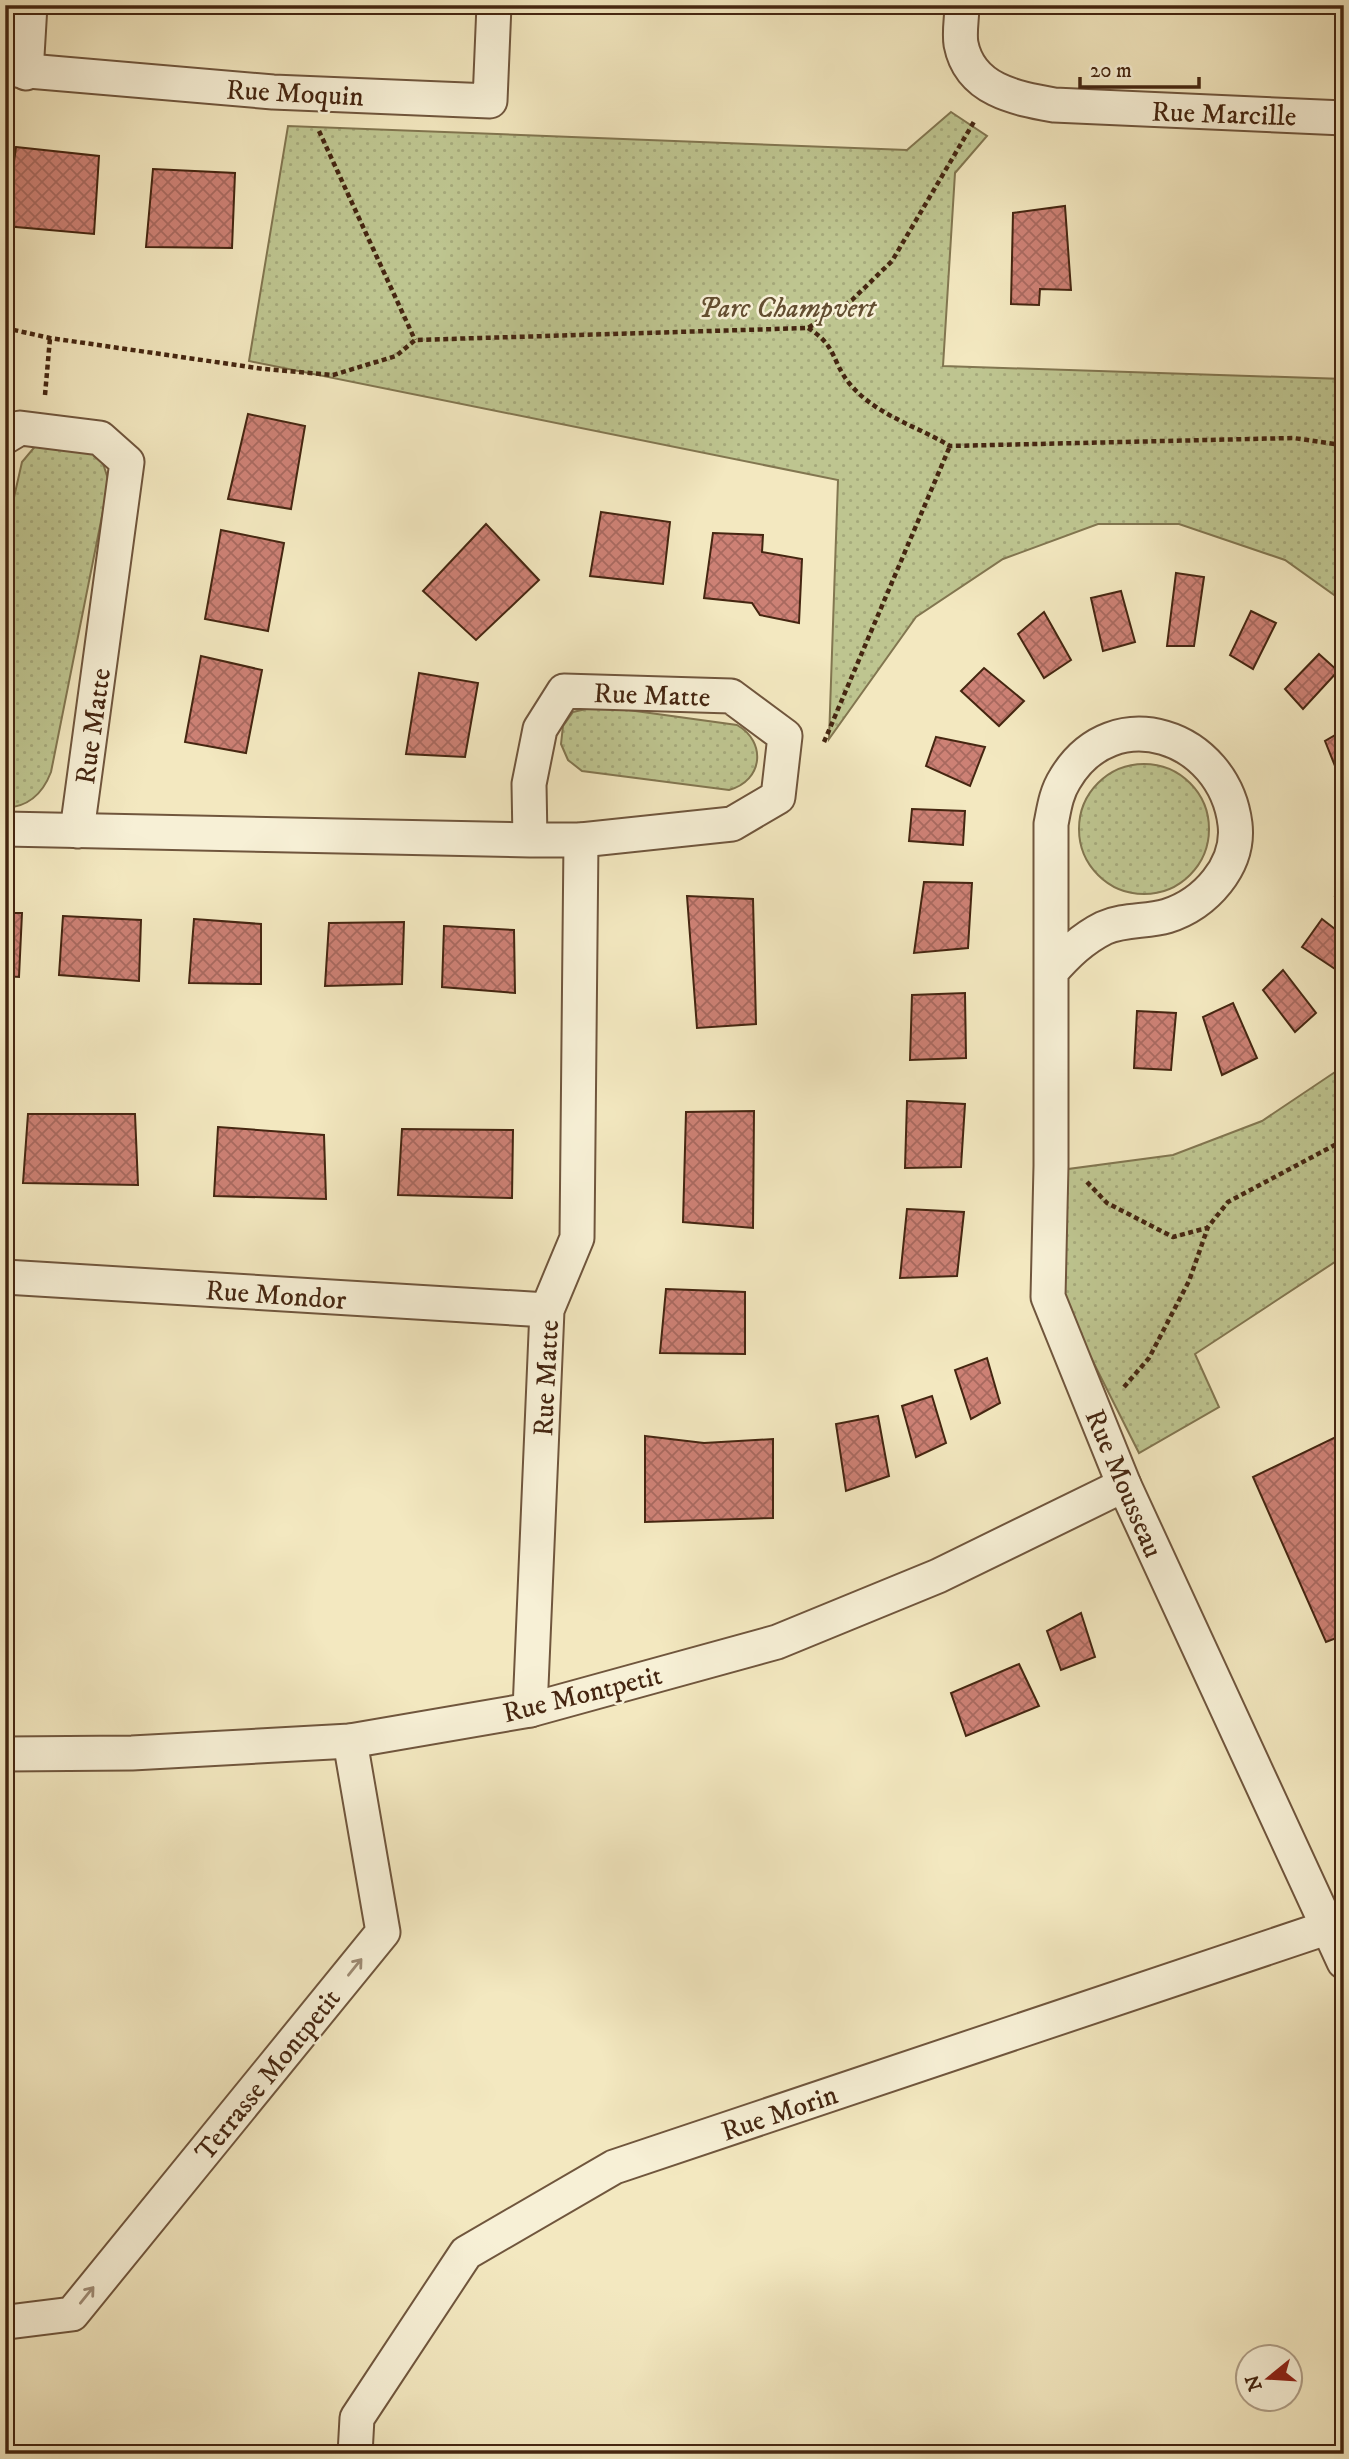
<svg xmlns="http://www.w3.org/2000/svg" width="1349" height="2459" font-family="'IM FELL DW Pica',serif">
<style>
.grass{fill:url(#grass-dots);stroke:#827650;stroke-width:2}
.building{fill:url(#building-cross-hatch);stroke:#452611;stroke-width:2}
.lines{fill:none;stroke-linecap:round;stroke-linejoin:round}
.street-casing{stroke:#70563d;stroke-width:37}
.path{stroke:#452611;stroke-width:4.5;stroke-dasharray:5 3.5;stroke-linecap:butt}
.street{stroke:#f7f0d6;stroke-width:33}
.oneway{stroke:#9e8b74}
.labels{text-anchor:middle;stroke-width:5;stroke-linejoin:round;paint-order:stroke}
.street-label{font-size:28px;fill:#452611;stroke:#f7f0d6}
.park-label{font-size:28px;font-style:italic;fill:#634e31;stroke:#f7f0d6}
</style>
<defs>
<pattern id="grass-dots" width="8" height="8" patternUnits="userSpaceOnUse" patternTransform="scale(1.75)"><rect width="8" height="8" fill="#bec590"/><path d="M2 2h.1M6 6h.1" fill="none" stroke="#a5a97b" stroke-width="1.8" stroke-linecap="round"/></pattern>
<pattern id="building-cross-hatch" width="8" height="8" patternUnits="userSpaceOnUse" patternTransform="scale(1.75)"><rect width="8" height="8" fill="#cd8175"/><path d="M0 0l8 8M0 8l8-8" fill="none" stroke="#a8695f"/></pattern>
</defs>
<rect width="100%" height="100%" fill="#f3e8c0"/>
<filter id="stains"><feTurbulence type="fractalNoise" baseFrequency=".00286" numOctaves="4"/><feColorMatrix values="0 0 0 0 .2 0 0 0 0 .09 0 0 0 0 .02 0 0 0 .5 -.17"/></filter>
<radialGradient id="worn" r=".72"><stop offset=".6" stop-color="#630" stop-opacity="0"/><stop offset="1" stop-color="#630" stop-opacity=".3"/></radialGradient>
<!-- grass -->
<g class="grass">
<polygon points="951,112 987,136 955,173 943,366 1344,379 1344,602 1285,560 1179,524 1098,524 1003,559 916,617 829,739 838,480 249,361 288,126 907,150"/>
<path d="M60 437 101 457 108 479 107 491 51 772C43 793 29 807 5 808V537L22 462 37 444Z"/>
<path d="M599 706 737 725C767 742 763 781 729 790L582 771 568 760 561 744 563 726 573 712Z"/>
<circle cx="1144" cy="829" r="65"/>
<polygon points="1344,1066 1344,1256 1195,1354 1219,1407 1139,1453 1059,1294 1061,1170 1173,1155 1262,1121"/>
</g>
<!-- building -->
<g class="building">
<polygon points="16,147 99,156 94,234 5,226"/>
<polygon points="153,169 235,173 232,248 146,247"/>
<polygon points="1065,206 1071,290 1040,289 1039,305 1011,304 1013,213"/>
<polygon points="248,414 305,426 291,509 228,499"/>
<polygon points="601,512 670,522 663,584 590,576"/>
<polygon points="486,524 539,580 476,640 423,591"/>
<polygon points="221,530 284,543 268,631 205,619"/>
<polygon points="713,533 763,535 762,552 802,559 799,623 760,615 752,603 704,598"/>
<polygon points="1176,573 1204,577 1194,646 1167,646"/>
<polygon points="1121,591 1135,642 1103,651 1091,598"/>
<polygon points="1251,611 1276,623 1253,669 1230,655"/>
<polygon points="1044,612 1071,660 1044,678 1018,634"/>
<polygon points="1319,654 1338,671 1303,709 1285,689"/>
<polygon points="201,656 262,670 246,753 185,742"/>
<polygon points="984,668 1024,701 999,726 961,691"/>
<polygon points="419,673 478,683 465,757 406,754"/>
<polygon points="1344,730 1344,762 1335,766 1325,741"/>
<polygon points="936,737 985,747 970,786 926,766"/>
<polygon points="1342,799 1344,832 1342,832"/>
<polygon points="912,809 965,811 963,845 909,841"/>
<polygon points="1344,860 1344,897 1335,896"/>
<polygon points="924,882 972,883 968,948 914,953"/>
<polygon points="687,896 753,899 756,1024 697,1028"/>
<polygon points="5,913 22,913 19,977 5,976"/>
<polygon points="63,916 141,920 139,981 59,975"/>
<polygon points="194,919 261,924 261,984 189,983"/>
<polygon points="1322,919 1344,936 1344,975 1302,947"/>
<polygon points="404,922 402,984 325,986 329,923"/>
<polygon points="444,926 514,930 515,993 442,987"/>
<polygon points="1283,970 1316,1013 1295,1032 1263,990"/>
<polygon points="965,993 966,1058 910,1060 912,995"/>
<polygon points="1233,1003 1257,1058 1222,1075 1203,1017"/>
<polygon points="1137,1011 1176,1013 1171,1070 1134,1068"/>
<polygon points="907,1101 965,1104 961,1167 905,1168"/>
<polygon points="754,1111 753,1228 683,1222 686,1112"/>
<polygon points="28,1114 135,1114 138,1185 23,1183"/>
<polygon points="218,1127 324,1135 326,1199 214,1196"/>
<polygon points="402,1129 513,1130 512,1198 398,1195"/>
<polygon points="907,1209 964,1212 957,1276 900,1278"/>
<polygon points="666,1289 745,1292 745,1354 660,1353"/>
<polygon points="987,1358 1000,1403 971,1419 955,1370"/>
<polygon points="932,1396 946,1443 916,1457 902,1406"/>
<polygon points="878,1416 889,1476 846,1491 836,1424"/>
<polygon points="1344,1433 1344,1635 1326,1642 1253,1477"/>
<polygon points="645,1436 704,1443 773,1439 773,1518 645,1522"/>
<polygon points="1081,1613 1095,1657 1061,1670 1047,1631"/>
<polygon points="1019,1664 1039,1706 966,1736 951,1693"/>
</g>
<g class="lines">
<!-- street casing -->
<g class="street-casing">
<g id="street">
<path d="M962 5C962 17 959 32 961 44 970 90 1015 98 1054 105L1344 118"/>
<polyline points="5,69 273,92 490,101 494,5"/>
<polyline points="26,73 30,5"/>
<polyline points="5,437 20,428 100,438 127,462 77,831"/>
<polyline points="5,829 530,840 581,840 732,824 778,797 785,736 731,696 564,691 540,729 529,784 530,840"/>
<path d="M1051 972C1067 954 1082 939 1104 928 1124 919 1147 922 1167 916 1205 904 1240 866 1235 824 1224 735 1113 698 1065 779 1056 793 1054 809 1051 824V1166L1048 1297 1124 1485 1344 1962"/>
<polyline points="5,1277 547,1310"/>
<polyline points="530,1710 547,1310 577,1238 581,840"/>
<polyline points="5,1754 132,1753 350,1741 530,1710 777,1642 938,1576 1124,1485"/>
<polyline points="5,2319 8,2322 72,2314 383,1932 350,1741"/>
<polyline points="355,2454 357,2418 466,2253 614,2167 1344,1922"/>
</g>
</g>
<!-- path -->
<g class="path">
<polyline points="319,131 415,340"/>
<polyline points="5,328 50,338 264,369 333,375 396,356 415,340 808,328 852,300 892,261 975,120"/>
<path d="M808 328C837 346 831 360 849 383 875 415 917 426 950 446L1293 438 1335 444 1344 454"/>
<polyline points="45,395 50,338"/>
<polyline points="824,742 950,446"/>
<polyline points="1087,1182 1107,1203 1173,1237 1207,1228"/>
<polyline points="1124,1387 1149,1358 1189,1281 1208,1227 1228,1202 1344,1140"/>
</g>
<!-- street -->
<use href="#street" class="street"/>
</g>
<!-- one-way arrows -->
<defs><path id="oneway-shaft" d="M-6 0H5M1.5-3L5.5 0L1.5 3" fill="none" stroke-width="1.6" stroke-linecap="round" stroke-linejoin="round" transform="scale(1.75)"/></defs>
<g class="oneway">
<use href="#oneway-shaft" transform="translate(355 1967) rotate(-51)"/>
<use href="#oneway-shaft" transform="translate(87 2295) rotate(-51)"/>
</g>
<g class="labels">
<!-- street labels -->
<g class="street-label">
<text transform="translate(295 92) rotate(3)" y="10">Rue Moquin</text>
<text transform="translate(1224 113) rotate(2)" y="10">Rue Marcille</text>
<text transform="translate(652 694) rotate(2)" y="10">Rue Matte</text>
<text transform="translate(92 726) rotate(-82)" y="10">Rue Matte</text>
<text transform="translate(276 1294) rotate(4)" y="10">Rue Mondor</text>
<text transform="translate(545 1378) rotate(-87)" y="10">Rue Matte</text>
<text transform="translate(1125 1483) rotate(67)" y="10">Rue Mousseau</text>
<text transform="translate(582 1693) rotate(-14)" y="10">Rue Montpetit</text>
<text transform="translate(267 2074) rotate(-51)" y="10">Terrasse Montpetit</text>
<text transform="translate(779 2112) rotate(-19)" y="10">Rue Morin</text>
</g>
<!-- park labels -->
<g class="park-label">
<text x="787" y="317">Parc Champvert</text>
</g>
</g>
<!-- margin -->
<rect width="1349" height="2459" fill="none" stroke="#f3e8c0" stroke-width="28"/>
<rect x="7" y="7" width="1335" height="2445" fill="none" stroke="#452611" stroke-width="3.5"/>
<rect x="14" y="14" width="1321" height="2431" fill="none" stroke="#452611" stroke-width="2"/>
<!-- north arrow -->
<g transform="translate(1269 2378) rotate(252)"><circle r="33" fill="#f7f0d6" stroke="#b09f87" stroke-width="2"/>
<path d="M0-5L12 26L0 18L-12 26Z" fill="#8f2418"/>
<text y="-10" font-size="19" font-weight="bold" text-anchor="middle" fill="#452611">N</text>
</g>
<!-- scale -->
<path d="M1080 77v10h119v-10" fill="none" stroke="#452611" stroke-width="3.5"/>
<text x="1090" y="77" font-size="21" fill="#452611" stroke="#f7f0d6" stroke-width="5" paint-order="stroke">20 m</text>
<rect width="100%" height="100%" filter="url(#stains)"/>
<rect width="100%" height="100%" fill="url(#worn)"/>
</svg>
